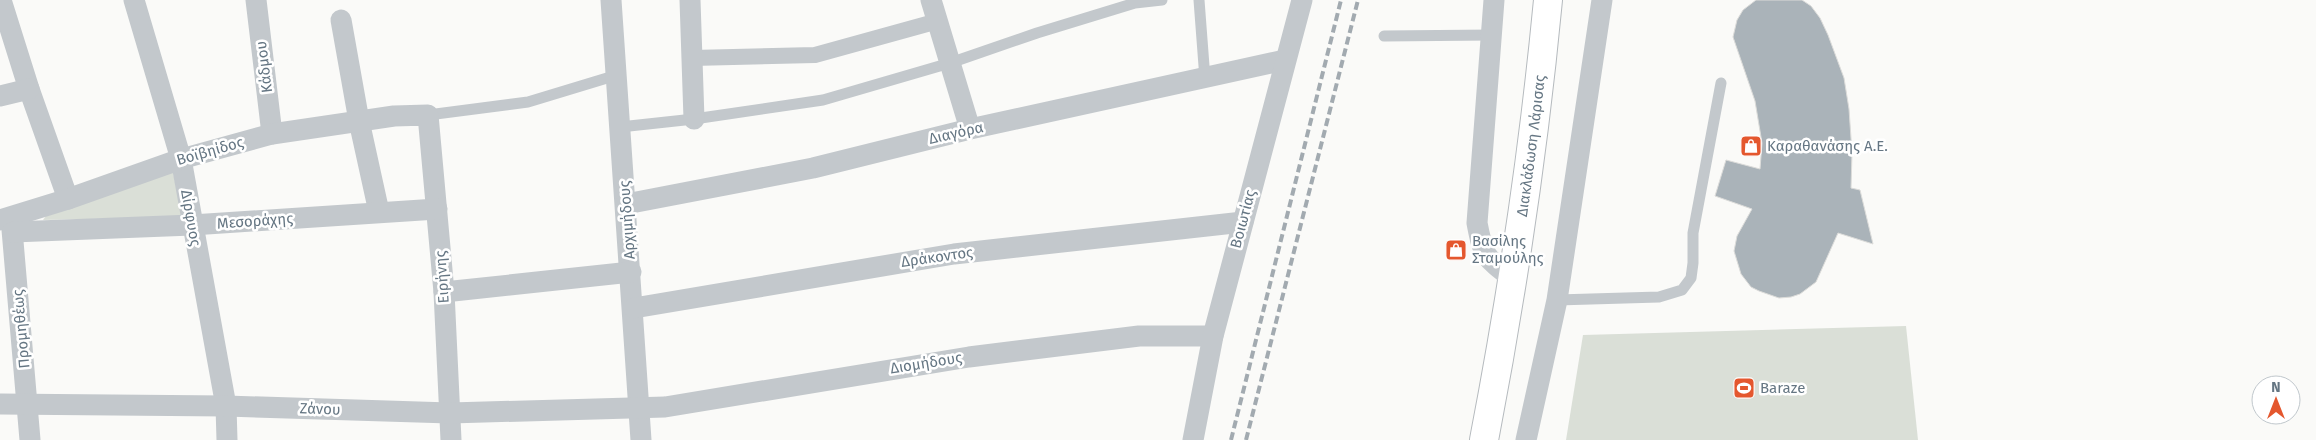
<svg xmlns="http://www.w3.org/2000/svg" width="2316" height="440" font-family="'Fira Sans',sans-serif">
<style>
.green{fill:#dadfd7}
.building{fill:#aab3b9;stroke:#dcdcda}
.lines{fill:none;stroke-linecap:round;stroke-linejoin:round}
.primary-casing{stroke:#b5babe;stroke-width:30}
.service{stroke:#c3c8cc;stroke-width:11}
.pedestrian{stroke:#c3c8cc;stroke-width:16}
.minor{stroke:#c3c8cc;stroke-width:21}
.primary{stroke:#fff;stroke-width:28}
.rail{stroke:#a2aab0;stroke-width:4;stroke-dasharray:8 4;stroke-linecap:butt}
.labels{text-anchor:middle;stroke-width:5;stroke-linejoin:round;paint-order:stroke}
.street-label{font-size:15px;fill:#657683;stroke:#fff}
.poi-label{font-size:15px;fill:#657683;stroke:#fff;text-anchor:start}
</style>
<rect width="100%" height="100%" fill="#fafaf8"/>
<!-- green -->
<g class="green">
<polygon points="173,172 182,217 43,220 46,216"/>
<polygon points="1906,326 1918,440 1566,440 1583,335"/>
</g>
<!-- building -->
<polygon class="building" points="1756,0 1802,0 1811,6 1820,18 1828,35 1844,78 1849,109 1852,153 1851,188 1860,190 1873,244 1838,233 1816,282 1800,294 1791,297 1779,298 1759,291 1751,287 1741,274 1734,251 1737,236 1752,209 1715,196 1726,160 1760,169 1762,143 1755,101 1733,37 1737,20 1743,10"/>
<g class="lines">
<!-- primary casing -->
<g class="primary-casing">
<g id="primary">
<path id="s1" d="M1484 440C1512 295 1534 147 1548 0"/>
</g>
</g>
<!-- service -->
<g class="service">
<polyline points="1199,0 1205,79"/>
<polyline points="1384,36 1492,35"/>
<polyline points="428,115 528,102 617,75"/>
<polyline points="620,127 694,119 823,100 950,63 1037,33 1135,3 1162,0"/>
<polyline points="1557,300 1659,297 1682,290 1691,278 1693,263 1693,233 1721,83"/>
</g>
<!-- pedestrian -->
<polyline class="pedestrian" points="692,58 815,55 938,21"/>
<!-- minor -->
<g class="minor">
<polyline points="1,0 29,89 68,199"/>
<polyline points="134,0 181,159 226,406 227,440"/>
<polyline points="256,0 272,134"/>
<polyline points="611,0 641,440"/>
<polyline points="690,0 694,119"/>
<polyline points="931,0 970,129"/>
<path d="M1494 0 1477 223C1483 255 1485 258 1512 278"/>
<polyline points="341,20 359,121 379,212"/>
<polyline points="0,96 29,89"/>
<polyline points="626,204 813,168 970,129 1285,60"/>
<polyline points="11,218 30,440"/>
<polyline points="0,220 68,199 181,159 272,134 394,116 428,115 444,292 451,440"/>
<polyline points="13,232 192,225 437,209"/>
<polyline points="444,292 631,272"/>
<polyline points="634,308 954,254 1243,222"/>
<polyline points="0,404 226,406 450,413 665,407 969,357 1139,336 1213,336"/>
<polyline points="1193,440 1213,336 1302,0"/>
<polyline points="1526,440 1557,300 1602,0"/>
</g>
<!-- primary -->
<use href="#primary" class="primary"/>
<!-- rail -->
<g class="rail">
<polyline points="1231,440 1341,0"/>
<polyline points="1246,440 1358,0"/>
</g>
</g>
<!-- icons -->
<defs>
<g id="shop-square" transform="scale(1.125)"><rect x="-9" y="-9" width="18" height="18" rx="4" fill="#e4572e" stroke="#fff"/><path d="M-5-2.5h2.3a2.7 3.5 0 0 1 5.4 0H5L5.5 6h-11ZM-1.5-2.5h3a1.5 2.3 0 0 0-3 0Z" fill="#fff"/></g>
<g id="stadium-square" transform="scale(1.125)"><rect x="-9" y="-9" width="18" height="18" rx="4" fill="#e4572e" stroke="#fff"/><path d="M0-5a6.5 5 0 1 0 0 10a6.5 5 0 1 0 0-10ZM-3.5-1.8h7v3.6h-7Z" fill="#fff"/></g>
</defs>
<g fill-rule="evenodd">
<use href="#shop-square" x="1751" y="146"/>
<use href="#shop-square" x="1456" y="250"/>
<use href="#stadium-square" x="1744" y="388"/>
</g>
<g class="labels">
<!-- street labels -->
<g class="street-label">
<text transform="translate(264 67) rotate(-97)" y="5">Κάδμου</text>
<text transform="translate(956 133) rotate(-13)" y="5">Διαγόρα</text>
<text dy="5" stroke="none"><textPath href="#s1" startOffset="298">Διακλάδωση Λάρισας</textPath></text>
<text transform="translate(210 151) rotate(-16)" y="5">Βοϊβηίδος</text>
<text transform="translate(191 218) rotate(80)" y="5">Δίρφυος</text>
<text transform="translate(1243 219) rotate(-75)" y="5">Βοιωτίας</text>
<text transform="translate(627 220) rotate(-94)" y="5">Αρχιμήδους</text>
<text transform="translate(255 221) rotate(-4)" y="5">Μεσοράχης</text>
<text transform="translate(937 257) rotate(-8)" y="5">Δράκοντος</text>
<text transform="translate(442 277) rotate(-94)" y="5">Ειρήνης</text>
<text transform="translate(21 329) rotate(-95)" y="5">Προμηθέως</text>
<text transform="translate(926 363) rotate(-9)" y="5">Διομήδους</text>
<text transform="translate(320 409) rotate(2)" y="5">Ζάνου</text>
</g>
<!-- poi labels -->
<g class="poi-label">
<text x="1767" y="151">Καραθανάσης Α.Ε.</text>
<text x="1472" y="246">Βασίλης<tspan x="1472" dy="17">Σταμούλης</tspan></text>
<text x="1760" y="393">Baraze</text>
</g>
</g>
<!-- north arrow -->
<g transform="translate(2276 400)"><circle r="24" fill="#ffffff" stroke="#c1c8cd"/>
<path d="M0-4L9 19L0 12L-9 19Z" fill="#e4572e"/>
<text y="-8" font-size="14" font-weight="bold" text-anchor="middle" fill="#657683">N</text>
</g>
</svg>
